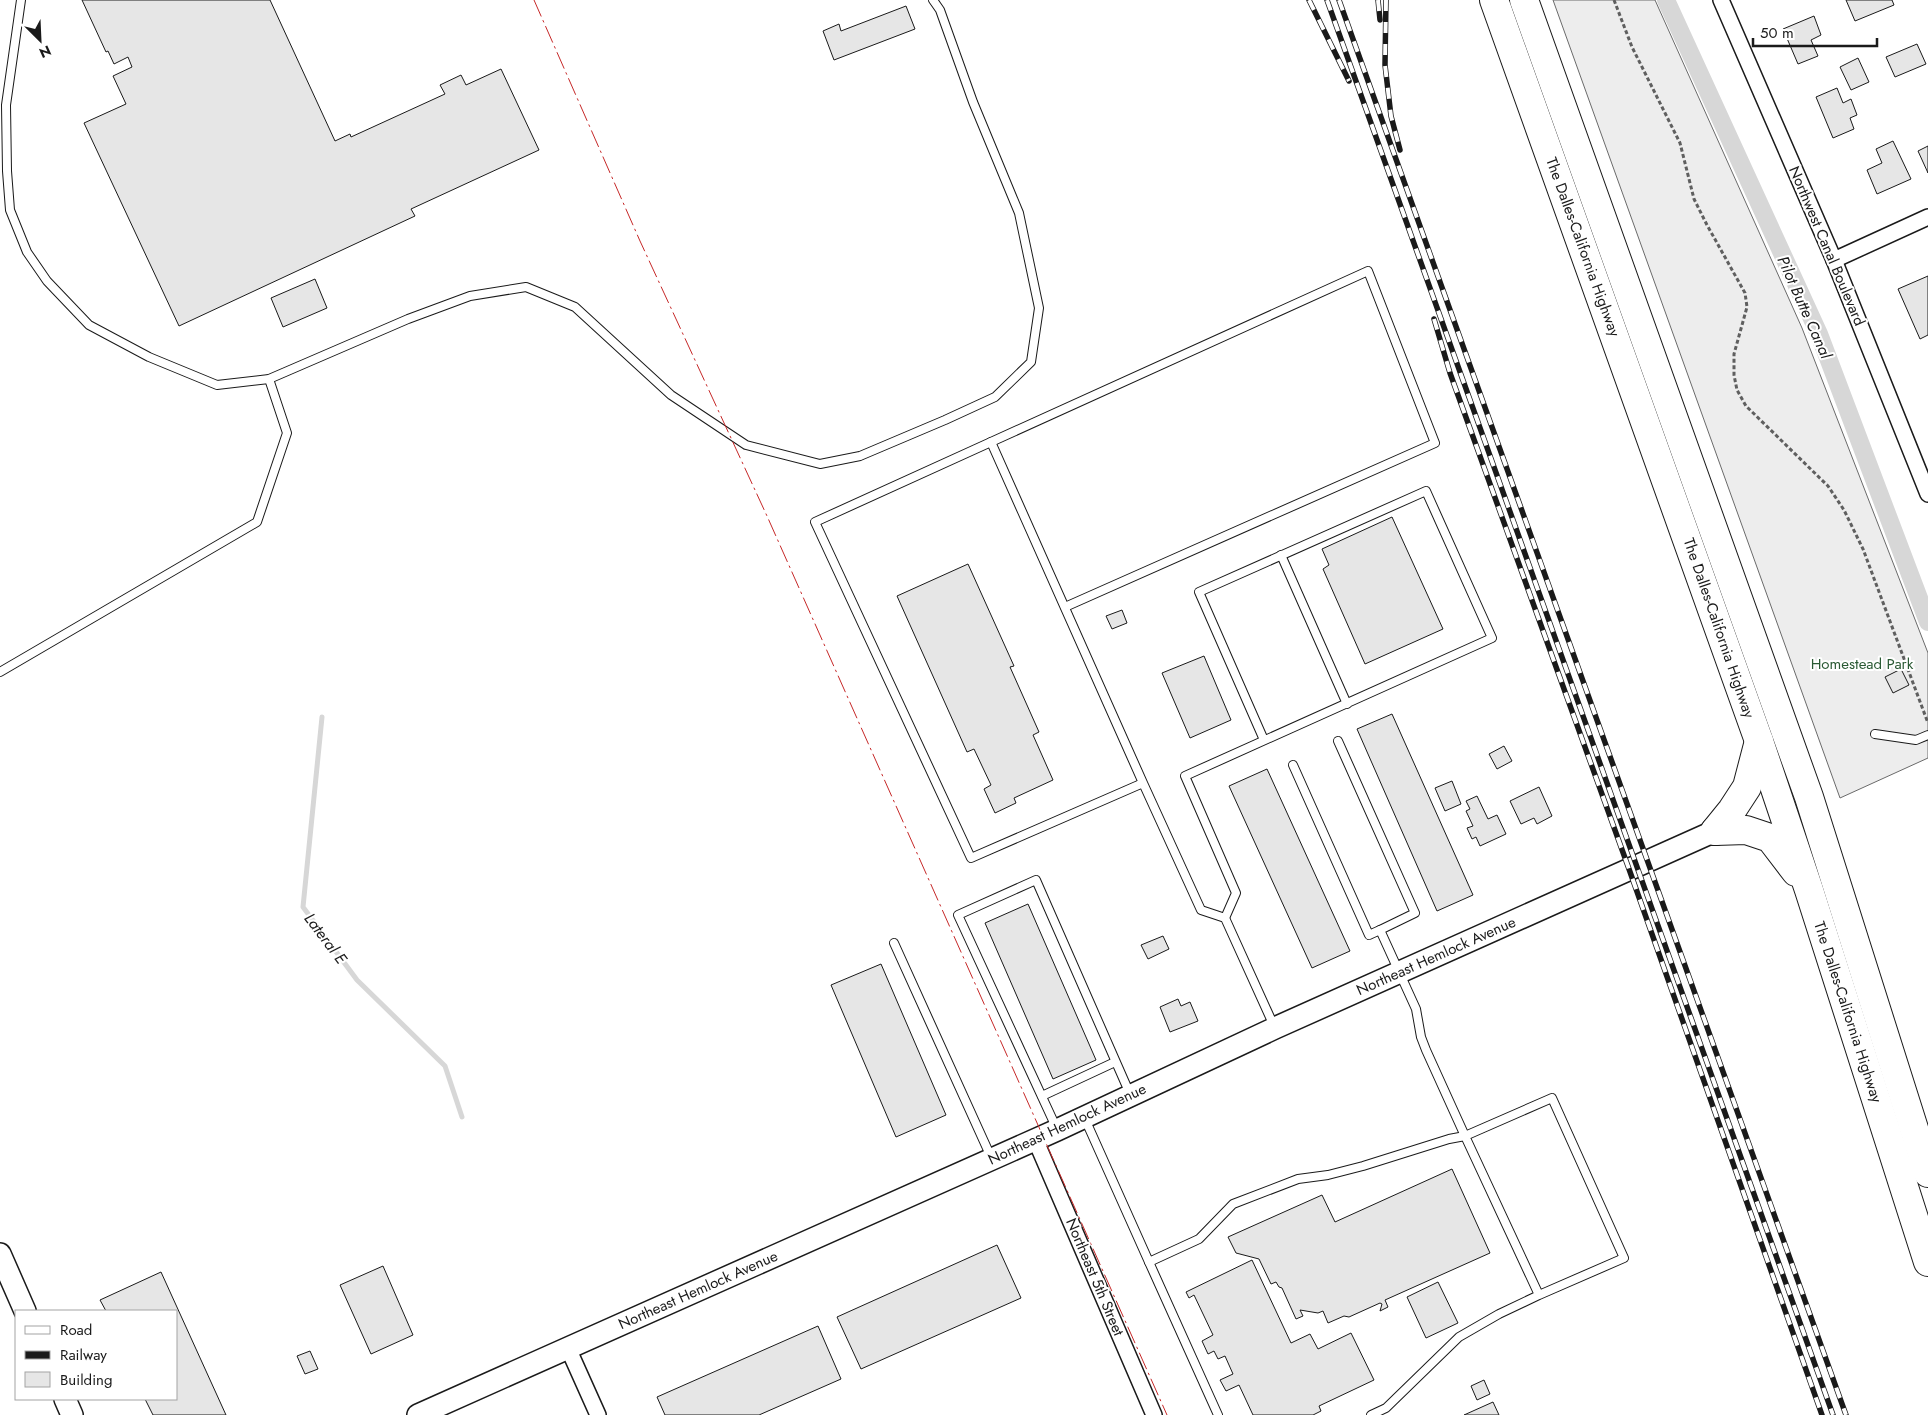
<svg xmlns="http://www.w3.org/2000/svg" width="1928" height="1415" font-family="Jost,sans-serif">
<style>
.built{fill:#ededed;stroke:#6a6a6a}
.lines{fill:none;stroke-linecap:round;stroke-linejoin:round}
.stream{stroke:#d7d7d7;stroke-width:5}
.canal{stroke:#d7d7d7;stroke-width:18}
.building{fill:#e6e6e6;stroke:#1a1a1a}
.lane-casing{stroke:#1a1a1a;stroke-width:10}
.street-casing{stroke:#1a1a1a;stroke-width:18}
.secondary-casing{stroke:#1a1a1a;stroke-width:24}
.highway-casing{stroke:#1a1a1a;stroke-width:30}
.path{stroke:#5f5f5f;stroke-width:3;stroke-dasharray:4 2.5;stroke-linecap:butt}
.lane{stroke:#fff;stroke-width:8}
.street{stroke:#fff;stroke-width:15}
.secondary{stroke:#fff;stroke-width:21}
.highway{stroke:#fff;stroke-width:28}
.rail-casing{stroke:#1a1a1a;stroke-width:5.5}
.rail{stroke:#fff;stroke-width:4;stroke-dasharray:11;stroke-linecap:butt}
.power{stroke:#c62828;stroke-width:1;stroke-dasharray:18 4 2.5 4;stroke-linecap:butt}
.labels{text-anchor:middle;stroke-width:4;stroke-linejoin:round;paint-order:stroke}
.street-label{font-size:15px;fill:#1a1a1a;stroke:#fff}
.park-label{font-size:15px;fill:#2b5a34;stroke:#fff}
.water-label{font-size:16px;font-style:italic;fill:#1a1a1a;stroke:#fff}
</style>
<rect width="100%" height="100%" fill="#fff"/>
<!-- built -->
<polygon class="built" points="1553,0 1655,0 1802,328 1928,653 1928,758 1840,798"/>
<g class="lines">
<!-- stream -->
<polyline class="stream" points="322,717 303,907 357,980 445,1066 462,1117"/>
<!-- canal -->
<polyline class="canal" points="1666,0 1819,334 1928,622"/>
</g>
<!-- building -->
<g class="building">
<polygon points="82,0 270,0 335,141 350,134 351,137 445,94 440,85 461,75 466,85 501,69 539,150 411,209 415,216 179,326 84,123 126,104 113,76 132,67 128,57 114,64 108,51 106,52"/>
<polygon points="1846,0 1892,0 1894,5 1855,21"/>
<polygon points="906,6 915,29 834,60 823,31 839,24 841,31"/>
<polygon points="1814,16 1821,35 1811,40 1818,56 1798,64 1783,29"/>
<polygon points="1917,44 1926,64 1895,77 1886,57"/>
<polygon points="1858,58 1869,82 1851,90 1840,67"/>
<polygon points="1837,88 1843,103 1851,99 1857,115 1850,118 1854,129 1833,138 1816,97"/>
<polygon points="1893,141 1911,179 1877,194 1867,170 1882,163 1876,149"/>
<polygon points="1928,146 1928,173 1918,151"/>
<polygon points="1928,276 1928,335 1920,339 1898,289"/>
<polygon points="315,279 327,308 283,327 271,298"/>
<polygon points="1392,517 1443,629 1365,664 1323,569 1329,565 1322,549"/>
<polygon points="968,564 1014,666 1010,667 1039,732 1033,735 1053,780 1014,798 1016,803 995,813 984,789 991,785 974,749 967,752 897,596"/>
<polygon points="1122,610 1127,623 1112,629 1106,616"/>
<polygon points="1204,656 1231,720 1190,738 1162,673"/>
<polygon points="1901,669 1909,685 1893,693 1885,677"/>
<polygon points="1392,714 1473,895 1437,911 1357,729"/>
<polygon points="1504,746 1512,761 1497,769 1489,754"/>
<polygon points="1267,769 1350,951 1312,968 1229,786"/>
<polygon points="1452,781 1461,804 1445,811 1435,788"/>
<polygon points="1539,787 1552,816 1537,824 1534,818 1521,824 1510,801"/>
<polygon points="1477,796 1488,819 1497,815 1506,834 1480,846 1476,837 1472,839 1467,828 1473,826 1466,811 1470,809 1466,801"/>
<polygon points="1028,904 1096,1060 1053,1079 985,923"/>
<polygon points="1163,936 1169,949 1148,959 1141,945"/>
<polygon points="881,964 946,1115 896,1137 831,985"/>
<polygon points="1178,999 1181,1006 1190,1002 1198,1021 1170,1032 1160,1007"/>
<polygon points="1452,1169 1490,1253 1385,1300 1388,1307 1380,1311 1382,1304 1380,1303 1349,1317 1344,1316 1328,1323 1323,1311 1318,1313 1300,1310 1303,1316 1296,1319 1282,1288 1279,1287 1276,1282 1271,1284 1259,1259 1236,1253 1228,1237 1322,1195 1335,1222"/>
<polygon points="997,1245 1021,1298 861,1369 837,1317"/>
<polygon points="1252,1260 1291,1343 1310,1334 1318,1349 1351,1333 1374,1380 1319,1406 1321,1411 1313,1415 1253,1415 1239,1385 1226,1391 1220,1380 1233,1374 1225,1356 1218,1359 1214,1351 1208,1354 1202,1341 1213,1335 1194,1295 1189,1298 1186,1292"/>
<polygon points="383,1266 413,1335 371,1354 340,1285"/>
<polygon points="161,1272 226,1415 153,1415 145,1399 176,1399 176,1311 106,1311 100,1300"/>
<polygon points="1438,1282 1458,1323 1426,1338 1407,1297"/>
<polygon points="818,1326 841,1379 759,1415 665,1415 657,1397"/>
<polygon points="310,1351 318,1369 305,1374 297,1356"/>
<polygon points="1484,1380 1490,1394 1477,1400 1471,1386"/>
<polygon points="1493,1402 1499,1415 1464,1415"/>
</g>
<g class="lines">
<!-- lane casing -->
<g class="lane-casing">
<g id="lane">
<polyline points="21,0 6,105 7,171 10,210 27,252 47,281 89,325 149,357 217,385 269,379 408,319 470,296 526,287 575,307 671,395 746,445 820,464 860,456 945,420 995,397 1031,362 1039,308 1019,213 973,102 940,10 933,0"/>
<polyline points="991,442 1368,271 1435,443 1065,607"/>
<polyline points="1281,555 1347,704"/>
<polyline points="0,672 257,522 287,433 269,379"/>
<polyline points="1875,734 1916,740 1928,735"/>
<polyline points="1338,741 1415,913 1380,930"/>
<polyline points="1143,783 991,442 815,522 971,858 1143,783 1201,910 1225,918 1274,1026"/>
<polyline points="1225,918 1236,893 1185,776 1492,638 1426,491 1199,592 1264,740"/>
<polyline points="894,943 991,1157"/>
<polyline points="1042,1096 1115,1062"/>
<polyline points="1085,1119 1149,1262 1199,1239 1233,1204 1298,1179 1328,1175 1363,1166 1449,1139 1465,1136 1426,1050 1421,1037 1416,1009 1380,930 1369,935 1293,765"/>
<polyline points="1056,1127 958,915 1036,880 1130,1094"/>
<polyline points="1149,1262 1218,1415"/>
<polyline points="1371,1415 1386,1408 1459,1337 1499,1314 1539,1295 1465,1136 1552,1098 1624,1258 1539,1295"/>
</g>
</g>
<!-- street casing -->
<g class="street-casing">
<g id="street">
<polyline points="1721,0 1834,260 1928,494"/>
<polyline points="1834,260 1928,217"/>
<polyline points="1035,1139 1154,1415"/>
<polyline points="568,1348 598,1415"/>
</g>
</g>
<!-- secondary casing -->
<g class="secondary-casing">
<g id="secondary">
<polyline points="0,1254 25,1311"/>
<polyline points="65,1399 72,1415"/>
<polyline points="418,1415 1057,1130 1275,1028 1715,831"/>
</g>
</g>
<!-- highway casing -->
<g class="highway-casing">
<g id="highway">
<polyline points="1494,0 1759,741 1809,890 1928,1262"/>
<polyline points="1524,0 1809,797 1928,1173"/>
<polyline points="1715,831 1746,830 1770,838 1796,872"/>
<polyline points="1715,831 1732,810 1747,787 1759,741"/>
</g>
</g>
<!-- path -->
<polyline class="path" points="1614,0 1632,47 1680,143 1694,199 1707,225 1745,293 1747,307 1734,354 1734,375 1737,390 1746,406 1828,486 1844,510 1863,549 1928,723"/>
<!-- lane -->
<use href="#lane" class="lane"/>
<!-- street -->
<use href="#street" class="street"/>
<!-- secondary -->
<use href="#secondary" class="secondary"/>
<!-- highway -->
<use href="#highway" class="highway"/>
<!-- rail casing -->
<g class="rail-casing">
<g id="rail">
<polyline points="1309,0 1349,81"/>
<polyline points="1327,0 1833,1415"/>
<polyline points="1339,0 1846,1415"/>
<polyline points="1378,0 1380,20"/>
<polyline points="1386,0 1385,65 1391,116 1400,150"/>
<polyline points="1434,319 1450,373 1629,869 1822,1415"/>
</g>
</g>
<!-- rail -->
<use href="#rail" class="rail"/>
<!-- power -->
<polyline class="power" points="534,0 640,241 767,516 1167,1415"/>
</g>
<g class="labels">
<!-- street labels -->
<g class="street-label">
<text transform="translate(1827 246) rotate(67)" y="5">Northwest Canal Boulevard</text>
<text transform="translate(1583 247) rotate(70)" y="5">The Dalles-California Highway</text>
<text transform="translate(1719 628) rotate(71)" y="5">The Dalles-California Highway</text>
<text transform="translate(1436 956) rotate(-24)" y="5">Northeast Hemlock Avenue</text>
<text transform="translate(1848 1012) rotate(72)" y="5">The Dalles-California Highway</text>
<text transform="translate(1067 1124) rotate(-25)" y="5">Northeast Hemlock Avenue</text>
<text transform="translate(1095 1277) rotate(67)" y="5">Northeast 5th Street</text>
<text transform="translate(698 1290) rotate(-24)" y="5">Northeast Hemlock Avenue</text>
</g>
<!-- park labels -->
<g class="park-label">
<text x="1862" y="669">Homestead Park</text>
</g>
<!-- water labels -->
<g class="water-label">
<text transform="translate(1805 307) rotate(66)" y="6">Pilot Butte Canal</text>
<text transform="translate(326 938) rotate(53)" y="6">Lateral E</text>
</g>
</g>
<!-- legend -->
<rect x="15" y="1310" width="162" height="90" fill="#ffffff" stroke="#a3a3a3"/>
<rect x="25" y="1326" width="25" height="8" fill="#ffffff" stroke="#a3a3a3"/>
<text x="60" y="1335" font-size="15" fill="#1a1a1a">Road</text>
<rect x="25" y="1351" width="25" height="8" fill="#1a1a1a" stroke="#a3a3a3"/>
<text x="60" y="1360" font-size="15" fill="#1a1a1a">Railway</text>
<rect x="25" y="1372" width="25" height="15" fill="#e6e6e6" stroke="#a3a3a3"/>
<text x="60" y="1385" font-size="15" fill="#1a1a1a">Building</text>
<!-- north arrow -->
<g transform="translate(40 40) rotate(156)" stroke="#ffffff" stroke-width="4" paint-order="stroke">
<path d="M0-4L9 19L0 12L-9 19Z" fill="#1a1a1a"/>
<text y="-8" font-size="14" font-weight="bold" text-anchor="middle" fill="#1a1a1a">N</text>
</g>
<!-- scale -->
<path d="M1753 38v8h124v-8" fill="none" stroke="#1a1a1a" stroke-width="2.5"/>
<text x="1760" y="38" font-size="15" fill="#1a1a1a" stroke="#ffffff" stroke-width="4" paint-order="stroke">50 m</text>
</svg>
